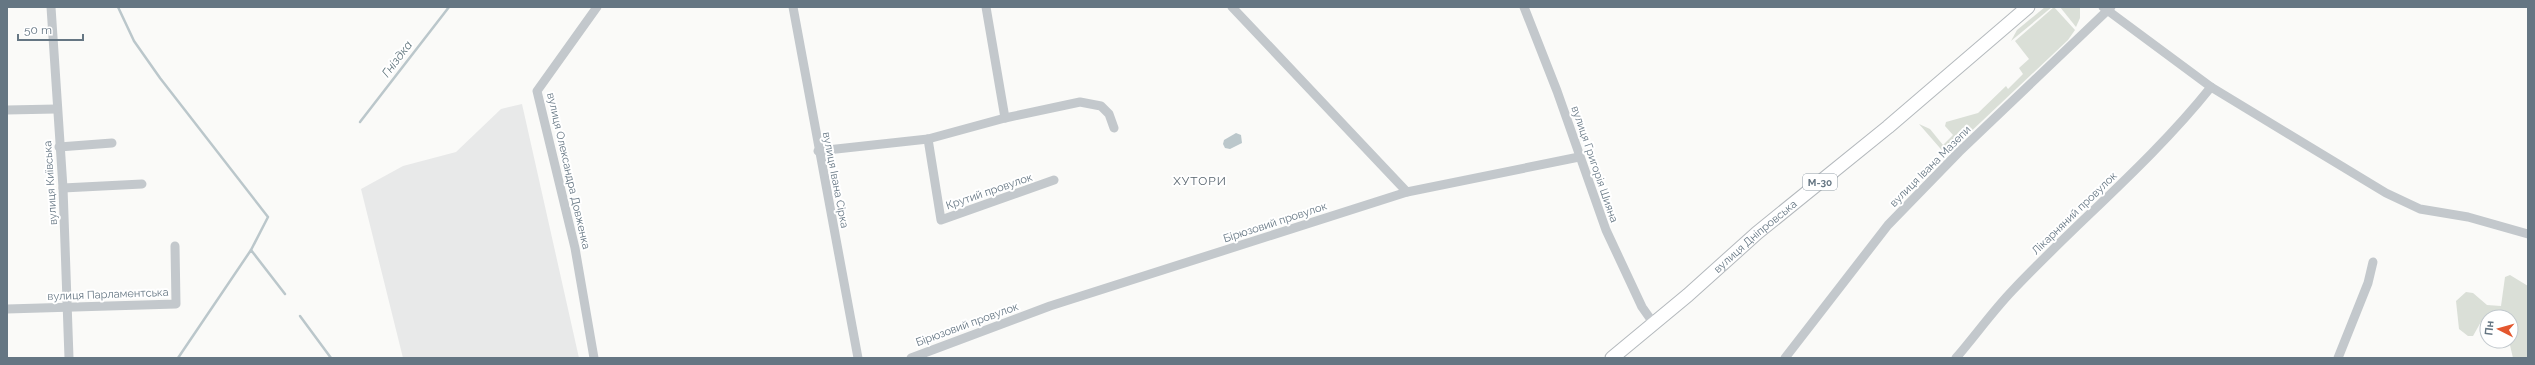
<svg xmlns="http://www.w3.org/2000/svg" width="2535" height="365" font-family="Raleway,sans-serif">
<style>
.built{fill:#e8e9e9}
.green{fill:#dadfd7}
.water{fill:#bbc7cb}
.lines{fill:none;stroke-linecap:round;stroke-linejoin:round}
.stream{stroke:#bbc7cb;stroke-width:2.5}
.highway-casing{stroke:#b4b9bd;stroke-width:15}
.minor{stroke:#c3c8cc;stroke-width:9}
.highway{stroke:#fff;stroke-width:13}
.labels{text-anchor:middle;stroke-width:4;stroke-linejoin:round;paint-order:stroke}
.shield{fill:#fff;stroke:#939fa8;stroke-width:1}
.shield-label{font-size:10px;font-weight:bold;fill:#657683}
.street-label{font-size:11px;fill:#657683;stroke:#fff}
.water-label{font-size:12px;font-style:italic;fill:#60757c;stroke:#fff}
.neighbourhood-label{font-size:12px;letter-spacing:1px;fill:#57646e;stroke:#fff}
</style>
<rect width="100%" height="100%" fill="#fafaf8"/>
<!-- built -->
<polygon class="built" points="522,104 579,358 403,358 361,189 403,166 456,152 501,109"/>
<!-- green -->
<g class="green">
<polygon points="2045,7 2052,7 2011,41 2017,30"/>
<polygon points="2054,7 2075,30 2068,40 1946,155 1919,124 1930,129 1943,145 1953,135 1945,126 1946,122 1978,113 2006,86 2008,89 2023,74 2019,68 2029,59 2015,41"/>
<polygon points="2060,7 2080,7 2080,18 2076,27"/>
<polygon points="2510,275 2528,286 2528,358 2513,358 2509,341 2511,341 2511,317 2487,317 2487,320 2482,320 2473,336 2468,336 2459,329 2456,301 2466,292 2473,293 2487,305 2501,306 2505,277"/>
</g>
<!-- water -->
<polygon class="water" points="1236,133 1241,135 1242,143 1230,149 1225,148 1223,144 1224,140"/>
<g class="lines">
<!-- stream -->
<g class="stream">
<polyline points="118,7 134,41 160,78 268,217 251,250"/>
<polyline points="360,122 449,7"/>
<polyline points="300,316 331,358"/>
<polyline points="178,358 251,250 285,294"/>
</g>
<!-- highway casing -->
<g class="highway-casing">
<g id="highway">
<path id="s1" d="M1612 358 1688 295 1757 233 1888 127 2028 7"/>
</g>
</g>
<!-- minor -->
<g class="minor">
<polyline points="51,7 63,188 69,358"/>
<polyline points="793,7 858,358"/>
<polyline points="986,7 1005,118"/>
<polyline points="1524,7 1557,91 1606,230 1642,307 1654,324"/>
<polyline points="2103,7 2211,87 2386,193 2420,209 2468,217 2528,234"/>
<polyline points="7,110 56,109"/>
<polyline points="928,139 941,220 1054,180"/>
<polyline points="59,147 112,143"/>
<polyline points="818,151 928,139 1005,118 1080,102 1101,106 1109,114 1114,128"/>
<polyline points="63,188 142,184"/>
<polyline points="1407,192 1579,157"/>
<polyline points="7,309 176,304 175,246"/>
<polyline points="594,358 575,248 537,91 597,7"/>
<polyline points="911,358 1050,306 1407,192 1232,7"/>
<polyline points="1785,358 1888,225 1959,152 2111,7"/>
<path d="M1956 358C1975 336 1992 312 2012 291 2077 222 2151 162 2211 87"/>
<polyline points="2338,358 2368,283 2373,262"/>
</g>
<!-- highway -->
<use href="#highway" class="highway"/>
</g>
<g class="labels">
<!-- shield labels -->
<rect class="shield" x="1803" y="174" width="34" height="16" rx="3"/>
<g class="shield-label">
<text x="1820" y="186">М-30</text>
</g>
<!-- street labels -->
<g class="street-label">
<text transform="translate(1595 164) rotate(71)" y="4">вулиця Григорія Шияна</text>
<text transform="translate(1930 166) rotate(-45)" y="4">вулиця Івана Мазепи</text>
<text transform="translate(569 171) rotate(77)" y="4">вулиця Олександра Довженка</text>
<text transform="translate(836 180) rotate(79)" y="4">вулиця Івана Сірка</text>
<text transform="translate(50 183) rotate(-94)" y="4">вулиця Київська</text>
<text transform="translate(989 191) rotate(-19)" y="4">Крутий провулок</text>
<text transform="translate(2074 213) rotate(-44)" y="4">Лікарняний провулок</text>
<text transform="translate(1275 222) rotate(-18)" y="4">Бірюзовий провулок</text>
<text dy="4" stroke="none"><textPath href="#s1" startOffset="188">вулиця Дніпровська</textPath></text>
<text transform="translate(108 294) rotate(-2)" y="4">вулиця Парламентська</text>
<text transform="translate(967 324) rotate(-20)" y="4">Бірюзовий провулок</text>
</g>
<!-- water labels -->
<g class="water-label">
<text transform="translate(397 59) rotate(-53)" y="4">Гніздка</text>
</g>
<!-- neighbourhood labels -->
<g class="neighbourhood-label">
<text x="1200" y="185">ХУТОРИ</text>
</g>
</g>
<!-- border -->
<rect width="2535" height="365" fill="none" stroke="#657683" stroke-width="16"/>
<!-- north arrow -->
<g transform="translate(2499 329) rotate(276)"><circle r="19" fill="#ffffff" stroke="#c1c8cd"/>
<path d="M0-3L7 15L0 10L-7 15Z" fill="#e4572e"/>
<text y="-6" font-size="11" font-weight="bold" text-anchor="middle" fill="#657683">Пн</text>
</g>
<!-- scale -->
<path d="M18 34v6h65v-6" fill="none" stroke="#657683" stroke-width="2"/>
<text x="24" y="34" font-size="12" fill="#657683" stroke="#ffffff" stroke-width="3" paint-order="stroke">50 m</text>
</svg>
